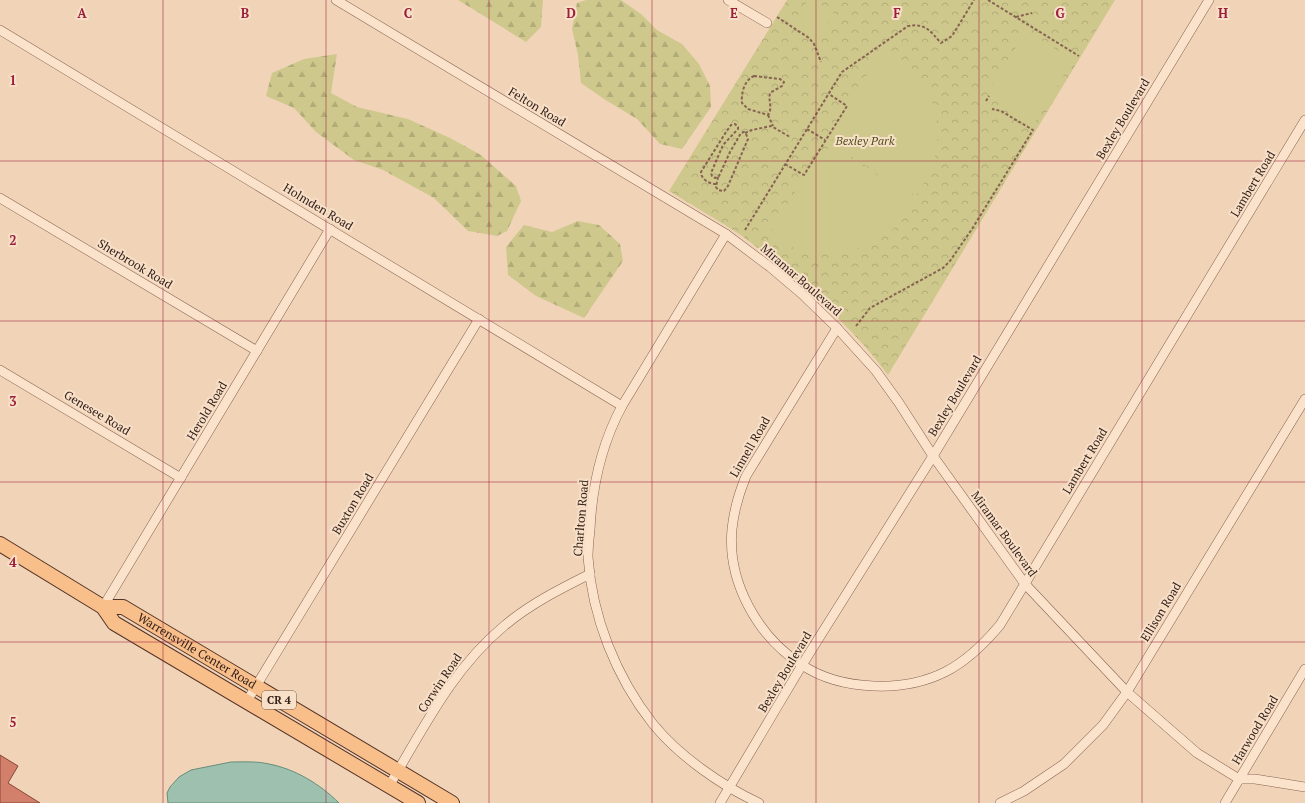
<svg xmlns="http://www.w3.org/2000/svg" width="1305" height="803" font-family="'PT Serif',serif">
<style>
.forest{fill:url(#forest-firs)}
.park{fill:url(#park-crowns)}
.garden{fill:#cfc88c}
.water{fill:#9ec0af;stroke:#658e7b}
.building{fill:#d2806b;stroke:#884537}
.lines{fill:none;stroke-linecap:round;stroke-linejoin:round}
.street-casing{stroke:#876352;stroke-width:10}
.primary-casing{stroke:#543328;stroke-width:16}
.path{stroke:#876352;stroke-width:2;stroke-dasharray:3 2;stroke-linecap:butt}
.street{stroke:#fbe3cb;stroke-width:9}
.primary{stroke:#f9bf8b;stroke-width:14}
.grid{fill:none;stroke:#9b1e3a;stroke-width:1;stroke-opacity:0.55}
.labels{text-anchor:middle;stroke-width:4;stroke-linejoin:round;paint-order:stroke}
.shield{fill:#f8e0c8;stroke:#705a4e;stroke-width:1}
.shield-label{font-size:11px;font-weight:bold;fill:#352019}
.street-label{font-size:12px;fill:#352019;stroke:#f8e0c8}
.park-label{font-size:12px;font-style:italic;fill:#51531e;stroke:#f8e0c8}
.grid-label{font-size:13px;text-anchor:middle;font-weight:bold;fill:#9b1e3a;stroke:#f8e0c8;stroke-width:4;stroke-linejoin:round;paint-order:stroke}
</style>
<defs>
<pattern id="forest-firs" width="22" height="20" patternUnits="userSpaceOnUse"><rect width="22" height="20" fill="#cfc88c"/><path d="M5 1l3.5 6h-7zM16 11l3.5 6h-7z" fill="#b2ac78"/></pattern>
<pattern id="park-crowns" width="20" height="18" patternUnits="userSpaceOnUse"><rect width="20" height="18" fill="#cfc88c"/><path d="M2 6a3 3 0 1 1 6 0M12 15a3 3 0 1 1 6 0" fill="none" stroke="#b2ac78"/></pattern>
</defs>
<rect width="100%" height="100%" fill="#f1d4b8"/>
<!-- forest -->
<g class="forest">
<polygon points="458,0 543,0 541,27 526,42"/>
<polygon points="586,0 621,0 641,14 657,30 682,44 699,64 710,86 711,107 682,149 660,144 637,119 604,99 581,83 578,55 572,29 577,3"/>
<polygon points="337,54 331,93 357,107 408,119 450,138 481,155 516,186 521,201 507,231 497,236 468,231 434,198 383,170 354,160 316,132 294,108 266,96 272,73 304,59"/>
<polygon points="578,221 599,225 620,244 623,261 584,318 536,296 508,275 506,247 524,225 552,232"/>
</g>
<!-- park -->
<path class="park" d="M787 0H1115L888 375C858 334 821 301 783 269 769 258 756 246 742 236 718 220 693 206 669 191Z"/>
<!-- garden -->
<g class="garden">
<polygon points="808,0 813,0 834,13 817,42 793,26"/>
<polygon points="1026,31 1073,60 1034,124 987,94"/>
<path d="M884 48C925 73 947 112 934 160 930 173 923 185 916 196L834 146 831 133Z"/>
<path d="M832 147 914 198C908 210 901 222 891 231 882 239 870 244 859 248 823 260 800 254 769 235L819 153Z"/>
</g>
<!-- water -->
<path class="water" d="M231 762C243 762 256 761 269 764 295 769 320 784 339 803H168L167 793 170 787 179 777 191 770Z"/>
<!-- building -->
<polygon class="building" points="0,755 18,766 8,783 40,803 0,803"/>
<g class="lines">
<!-- street casing -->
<g class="street-casing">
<g id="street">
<polyline points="336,0 726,234 770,267 802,294 837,328 876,371 899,403 933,456 1025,584 1127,692 1197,753 1239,779 1255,779 1305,787"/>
<polyline points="728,0 767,23"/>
<polyline points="0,30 622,406"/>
<polyline points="0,198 257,351"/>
<path d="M726 234 622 406C601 445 592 486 590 530 589 539 588 548 588 557 592 617 616 677 653 724 679 756 722 786 759 803"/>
<path d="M837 328 746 476C739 493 734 510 732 529 727 582 758 637 802 665 823 679 849 685 874 686 899 687 923 683 945 672 967 661 984 644 1000 625L1305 120"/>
<polyline points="0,370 181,478"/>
<polyline points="103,607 330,229"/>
<polyline points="247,701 479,319"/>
<path d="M389 786C423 729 453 668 504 626 530 604 560 589 590 574"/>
<polyline points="720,803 802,665 933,456 1209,0"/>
<polyline points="1000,803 1024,791 1064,764 1103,725 1127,692 1305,399"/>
<polyline points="1225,803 1305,669"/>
</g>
</g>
<!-- primary casing -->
<g class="primary-casing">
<g id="primary">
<polyline points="0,544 103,607 114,623 418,803"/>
<path id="s1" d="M103 607H123L452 803"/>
</g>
</g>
<!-- path -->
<g class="path">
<polyline points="988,0 1079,56"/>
<polyline points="777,17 809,38 814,44 821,62"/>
<polyline points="1016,17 1032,13"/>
<path d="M754 76 780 79 784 82 782 86 770 93C768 101 773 108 768 115L748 109 742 103C741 94 744 80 754 76Z"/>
<polyline points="986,101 989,96"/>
<polyline points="768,115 773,126"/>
<polyline points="807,129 825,140"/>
<polyline points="745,133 752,130 771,126 790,137"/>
<polyline points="785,164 804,175 847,106 829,94"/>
<path d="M716 184C709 184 701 179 701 172L726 132 731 125 735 124 738 127V129L723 145 711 173 712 176 715 178 719 176 730 152 741 133 744 132 746 134 748 139 728 186 724 191 718 190 716 187 718 177"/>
<path d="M745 230 842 72 908 26C926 23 930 31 941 43L952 36 974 0"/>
<polyline points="856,326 870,308 943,268 950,261 972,229 1033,130 1001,111 992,109"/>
</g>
<!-- street -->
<use href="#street" class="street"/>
<!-- primary -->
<use href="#primary" class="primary"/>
</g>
<!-- grid -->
<path class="grid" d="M163 0V803M326 0V803M489 0V803M652 0V803M816 0V803M979 0V803M1142 0V803M0 161H1305M0 321H1305M0 482H1305M0 642H1305"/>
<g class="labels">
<!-- shield labels -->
<rect class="shield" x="262" y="691" width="34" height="18" rx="3"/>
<g class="shield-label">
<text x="279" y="704">CR 4</text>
</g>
<!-- street labels -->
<g class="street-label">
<text transform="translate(537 107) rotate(31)" y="4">Felton Road</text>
<text transform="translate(1123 119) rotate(-59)" y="4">Bexley Boulevard</text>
<text transform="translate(1253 184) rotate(-59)" y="4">Lambert Road</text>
<text transform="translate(318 207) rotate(31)" y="4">Holmden Road</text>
<text transform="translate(135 264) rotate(31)" y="4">Sherbrook Road</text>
<text transform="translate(801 280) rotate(41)" y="4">Miramar Boulevard</text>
<text transform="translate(955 396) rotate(-59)" y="4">Bexley Boulevard</text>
<text transform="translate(207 411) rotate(-59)" y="4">Herold Road</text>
<text transform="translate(97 413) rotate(31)" y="4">Genesee Road</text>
<text transform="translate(750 447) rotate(-60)" y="4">Linnell Road</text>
<text transform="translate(1085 461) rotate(-59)" y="4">Lambert Road</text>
<text transform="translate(353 504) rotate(-59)" y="4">Buxton Road</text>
<text transform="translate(581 518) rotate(-85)" y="4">Charlton Road</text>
<text transform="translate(1004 534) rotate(54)" y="4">Miramar Boulevard</text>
<text transform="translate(1161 612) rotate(-59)" y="4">Ellison Road</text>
<text dy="4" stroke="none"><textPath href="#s1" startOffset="106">Warrensville Center Road</textPath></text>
<text transform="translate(785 672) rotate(-59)" y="4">Bexley Boulevard</text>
<text transform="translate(440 683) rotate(-56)" y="4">Corwin Road</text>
<text transform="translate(1255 730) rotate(-59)" y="4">Harwood Road</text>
</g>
<!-- park labels -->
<g class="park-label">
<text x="865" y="145">Bexley Park</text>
</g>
</g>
<g class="grid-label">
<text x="82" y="18">A</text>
<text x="245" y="18">B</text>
<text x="408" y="18">C</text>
<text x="571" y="18">D</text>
<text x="734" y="18">E</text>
<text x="897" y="18">F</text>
<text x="1060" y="18">G</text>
<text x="1223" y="18">H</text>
<text x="13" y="85">1</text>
<text x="13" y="245">2</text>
<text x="13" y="406">3</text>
<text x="13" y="567">4</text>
<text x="13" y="727">5</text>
</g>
</svg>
